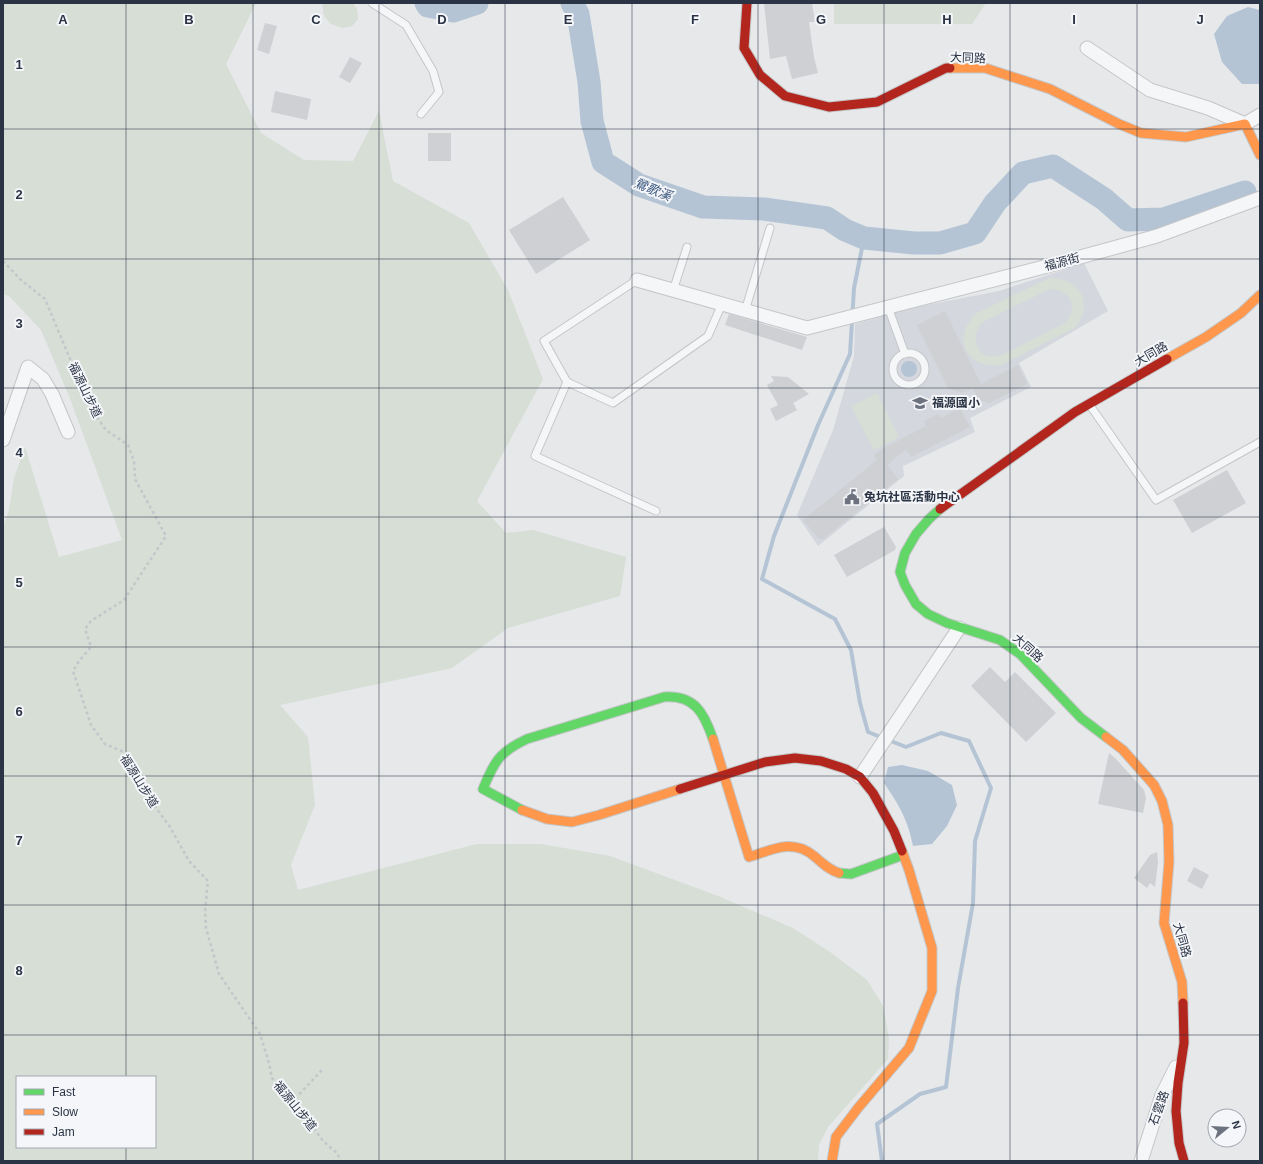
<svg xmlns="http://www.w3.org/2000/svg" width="1263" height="1164" font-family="Helvetica,'Noto Sans TC',sans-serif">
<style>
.built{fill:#d4d7dd}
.green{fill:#d6ded6;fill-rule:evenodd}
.water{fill:#b4c4d5}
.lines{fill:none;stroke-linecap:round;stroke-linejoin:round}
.stream{stroke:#b4c4d5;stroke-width:4}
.river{stroke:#b4c4d5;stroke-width:23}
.building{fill:#ced0d3}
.lane-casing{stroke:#c4c6c8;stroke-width:9}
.street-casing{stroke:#c4c6c8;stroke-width:15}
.fast-casing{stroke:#c4c6c8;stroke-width:11}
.slow-casing{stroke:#c4c6c8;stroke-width:11}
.jam-casing{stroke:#c4c6c8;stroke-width:11}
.path{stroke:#c5c6ca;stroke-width:2.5;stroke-dasharray:3 3;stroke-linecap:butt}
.lane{stroke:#f5f6f7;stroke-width:7}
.street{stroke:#f5f6f7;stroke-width:13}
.fast{stroke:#63d668;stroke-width:9}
.slow{stroke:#ff974d;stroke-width:9}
.jam{stroke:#b3261e;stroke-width:9}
.grid{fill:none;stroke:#2b3445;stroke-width:1;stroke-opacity:0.55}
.labels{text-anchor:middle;stroke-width:4;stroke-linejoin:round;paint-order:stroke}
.street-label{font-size:12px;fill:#2b3445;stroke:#f4f6f9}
.poi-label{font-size:12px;font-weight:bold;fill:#2b3445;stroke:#f4f6f9;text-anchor:start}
.water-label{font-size:13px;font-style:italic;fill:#34527a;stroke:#f4f6f9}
.grid-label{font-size:13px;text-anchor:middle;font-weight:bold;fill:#2b3445;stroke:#f4f6f9;stroke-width:4;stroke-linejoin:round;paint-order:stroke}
</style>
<rect width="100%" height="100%" fill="#e6e8ea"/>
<!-- built -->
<polygon class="built" points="1084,263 1108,311 1019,363 1031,387 970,418 975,432 903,466 904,476 818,546 797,515 833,430 854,356 855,324 911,308 999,291"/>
<!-- green -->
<g class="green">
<path d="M3 3H256L226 64 261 133 304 160 353 161 379 111 393 181 469 223 508 290 543 379 477 501 506 533 533 530 626 557 620 596 508 628 452 668 280 705 308 737 315 805 291 865 298 890 477 844H541L610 856 718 896 793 928 830 952 867 980 883 1006 889 1038 888 1059 828 1127 819 1145 818 1161H3V527L9 510 14 478 25 447 59 557 122 540 69 396 41 330 9 296 3 294ZM17 1077H155V1147H17Z"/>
<polygon points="322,3 353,3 357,9 358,19 352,26 343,28 331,24 324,16"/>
<polygon points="834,3 986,3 972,24 834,24"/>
<path d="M1049 278C1080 277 1095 304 1075 328L1003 364C967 372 950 337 977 313ZM1054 289C1071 293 1078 307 1066 322 1051 330 1035 338 1019 346 1012 350 1004 355 996 356 975 359 970 335 983 322L1048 290Z"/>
<polygon points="877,393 899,437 874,450 851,406"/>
</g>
<!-- water -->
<g class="water">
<polygon points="1248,7 1260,10 1260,84 1242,84 1222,62 1214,34 1227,16"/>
<circle cx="909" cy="369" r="8"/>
<path d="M902 765 928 771 952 785 957 805 947 826 932 844 913 846C908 820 899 805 884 783L888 767Z"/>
</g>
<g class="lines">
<!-- stream -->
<polyline class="stream" points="864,238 854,288 850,354 818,425 774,536 762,579 835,619 851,650 860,703 868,732 906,747 941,733 969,741 991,788 975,841 973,903 958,988 946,1087 920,1094 877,1124 882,1161"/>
<!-- river -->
<g class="river">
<polyline points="426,3 428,6 453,11 477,3"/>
<polyline points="572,3 578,14 589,82 592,121 603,162 639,185 703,207 764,209 827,218 845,230 864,238 914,243 940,243 975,233 995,203 1023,173 1053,166 1104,199 1128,220 1164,219 1245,192"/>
</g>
</g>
<!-- building -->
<g class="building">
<polygon points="764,3 812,3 815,22 809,22 814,57 818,73 792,79 786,56 770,59"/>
<polygon points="265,23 277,26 269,54 257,50"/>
<polygon points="350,57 362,63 350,83 339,77"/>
<polygon points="275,91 311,99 307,120 271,112"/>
<rect x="428" y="133" width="23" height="28"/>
<polygon points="563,197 590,240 536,274 509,230"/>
<polygon points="945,311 981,384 1018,365 1027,384 989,403 978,399 973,388 962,393 948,388 917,325"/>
<polygon points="729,314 807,337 802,350 725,325"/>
<polygon points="771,376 788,377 809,394 793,403 797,410 776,421 770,409 778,405 767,385 774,381"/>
<polygon points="960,408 970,427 911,457 906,449 887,465 898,479 823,539 819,539 803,520 877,460 874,455 882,449 926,426 924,421 938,414 941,418"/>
<polygon points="1227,470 1246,503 1192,533 1173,500"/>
<polygon points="884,527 896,547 895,550 847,577 834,555"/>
<polygon points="990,667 1005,682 1015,672 1056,713 1026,742 971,686"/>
<polygon points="1109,753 1115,758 1144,790 1146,798 1143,813 1098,804"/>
<polygon points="1157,852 1158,862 1155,887 1150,883 1147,888 1134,878 1150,855"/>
<polygon points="1194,867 1209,875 1202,889 1187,881"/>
</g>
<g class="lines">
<!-- lane casing -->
<g class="lane-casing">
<g id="lane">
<polyline points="372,3 406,25 433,71 439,92 421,114"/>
<polyline points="637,280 544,341 567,382 535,456 656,511"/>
<polyline points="673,291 687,247"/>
<polyline points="888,307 905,354"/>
<polyline points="745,311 770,228"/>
<circle cx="909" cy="369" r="16"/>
<polyline points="567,382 613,403 708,336 722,304"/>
<polyline points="1089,404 1156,500 1260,442"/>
</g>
</g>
<!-- street casing -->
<g class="street-casing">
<g id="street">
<polyline points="1087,48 1150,90 1208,108 1245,124 1260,115"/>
<polyline points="637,280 807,328 1040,268 1157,236 1260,198"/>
<polyline points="3,440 28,367 43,379 52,394 68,432"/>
<polyline points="860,777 959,628"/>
<polyline points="1141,1161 1162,1095 1176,1067"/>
</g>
</g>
<!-- fast casing -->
<g class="fast-casing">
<g id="fast">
<polyline points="940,509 929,519 916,534 905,553 900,572 905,585 916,604 928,614 947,623 1000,640 1020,654 1081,718 1106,737"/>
<path d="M522 810 483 789C494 762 499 752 527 739L664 697C695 695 704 713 713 739"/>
<polyline points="839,873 851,874 903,855"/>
</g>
</g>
<!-- slow casing -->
<g class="slow-casing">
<g id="slow">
<polyline points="950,68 985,68 1050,89 1119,124 1141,133 1186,137 1245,124 1260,155"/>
<polyline points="1167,359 1206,337 1241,313 1260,295"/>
<polyline points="1106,737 1123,750 1154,785 1162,801 1168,825 1169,862 1164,923 1182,982 1183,1003"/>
<path d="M713 739 749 857C772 850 792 838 814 856 822 863 829 870 839 873"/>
<polyline points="522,810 547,819 572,822 599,815 680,789"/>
<polyline points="832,1161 836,1137 858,1108 909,1048 932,991 932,948 909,870 902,851"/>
</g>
</g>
<!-- jam casing -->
<g class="jam-casing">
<g id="jam">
<polyline points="747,3 744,48 760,75 785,96 829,107 877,102 946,68 950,68"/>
<polyline points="940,509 1075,412 1167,359"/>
<polyline points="680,789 765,762 795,758 821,761 846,769 860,777 873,793 894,831 902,851"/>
<polyline points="1183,1003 1184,1043 1178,1083 1176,1111 1179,1143 1184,1161"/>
</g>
</g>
<!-- path -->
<g class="path">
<polyline points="3,261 21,280 45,299 91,409 106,430 128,445 134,461 135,479 166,536 124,600 91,621 85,629 91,647 79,661 73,671 91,725 105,744 124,752 146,794 170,827 189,861 208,881 205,911 206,928 219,974 260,1034 269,1063 272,1078 291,1103 310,1123 323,1141 337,1153 341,1161"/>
<polyline points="291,1103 322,1070"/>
</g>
<!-- lane -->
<use href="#lane" class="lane"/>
<!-- street -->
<use href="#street" class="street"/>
<!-- fast -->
<use href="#fast" class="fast"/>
<!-- slow -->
<use href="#slow" class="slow"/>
<!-- jam -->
<use href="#jam" class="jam"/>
</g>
<!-- grid -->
<path class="grid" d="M126 3V1077M253 3V1161M379 3V1161M505 3V1161M632 3V1161M758 3V1161M884 3V1161M1010 3V1161M1137 3V1161M3 129H1260M3 259H1260M3 388H1260M3 517H1260M3 647H1260M3 776H1260M3 905H1260M3 1035H1260M126 1147V1161"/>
<!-- icons -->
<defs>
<g id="school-bare" transform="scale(1.2)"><path d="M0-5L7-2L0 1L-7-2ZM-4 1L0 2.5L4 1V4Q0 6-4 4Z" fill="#6c737f" stroke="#f4f6f9" stroke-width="2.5" paint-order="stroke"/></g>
<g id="civic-bare" transform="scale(1.2)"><path d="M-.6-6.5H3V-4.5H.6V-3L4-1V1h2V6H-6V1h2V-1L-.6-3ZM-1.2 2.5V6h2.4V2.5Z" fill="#6c737f" stroke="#f4f6f9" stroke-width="2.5" paint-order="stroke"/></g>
</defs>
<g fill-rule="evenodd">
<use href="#school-bare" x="920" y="403"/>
<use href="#civic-bare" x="852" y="497"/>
</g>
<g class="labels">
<!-- street labels -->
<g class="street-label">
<text transform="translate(968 58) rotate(2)" y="4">大同路</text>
<text transform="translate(1062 262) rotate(-15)" y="4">福源街</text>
<text transform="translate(1151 354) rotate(-30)" y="4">大同路</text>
<text transform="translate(85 390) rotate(64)" y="4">福源山步道</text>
<text transform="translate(1028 648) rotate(42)" y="4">大同路</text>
<text transform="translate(139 781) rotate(58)" y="4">福源山步道</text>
<text transform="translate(1182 940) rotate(74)" y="4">大同路</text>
<text transform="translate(295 1106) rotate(51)" y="4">福源山步道</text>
<text transform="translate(1159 1108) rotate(-70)" y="4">石雲路</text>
</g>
<!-- poi labels -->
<g class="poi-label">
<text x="932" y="407">福源國小</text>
<text x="864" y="501">兔坑社區活動中心</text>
</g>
<!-- water labels -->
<g class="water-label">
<text transform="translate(653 189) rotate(22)" y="5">鶯歌溪</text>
</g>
</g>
<g class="grid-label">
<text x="63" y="24">A</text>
<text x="189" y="24">B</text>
<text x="316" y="24">C</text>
<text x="442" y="24">D</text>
<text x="568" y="24">E</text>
<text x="695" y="24">F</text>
<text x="821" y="24">G</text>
<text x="947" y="24">H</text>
<text x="1074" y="24">I</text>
<text x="1200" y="24">J</text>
<text x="19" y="69">1</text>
<text x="19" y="199">2</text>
<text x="19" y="328">3</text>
<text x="19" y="457">4</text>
<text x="19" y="587">5</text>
<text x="19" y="716">6</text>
<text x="19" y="845">7</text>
<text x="19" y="975">8</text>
</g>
<!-- border -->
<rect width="1263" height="1164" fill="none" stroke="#2b3445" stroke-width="8"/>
<!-- legend -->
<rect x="16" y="1076" width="140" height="72" fill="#f4f6f9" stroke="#a4a8b1"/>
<rect x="24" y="1089" width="20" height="6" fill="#63d668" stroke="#a4a8b1"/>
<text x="52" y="1096" font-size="12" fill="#2b3445">Fast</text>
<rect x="24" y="1109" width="20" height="6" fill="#ff974d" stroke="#a4a8b1"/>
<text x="52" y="1116" font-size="12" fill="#2b3445">Slow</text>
<rect x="24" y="1129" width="20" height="6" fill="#b3261e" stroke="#a4a8b1"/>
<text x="52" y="1136" font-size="12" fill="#2b3445">Jam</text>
<!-- north arrow -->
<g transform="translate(1227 1128) rotate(72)"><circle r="19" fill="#f4f6f9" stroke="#a4a8b1"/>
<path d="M0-3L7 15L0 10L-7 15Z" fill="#6c737f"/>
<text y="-6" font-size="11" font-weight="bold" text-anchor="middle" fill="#2b3445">N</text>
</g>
</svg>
